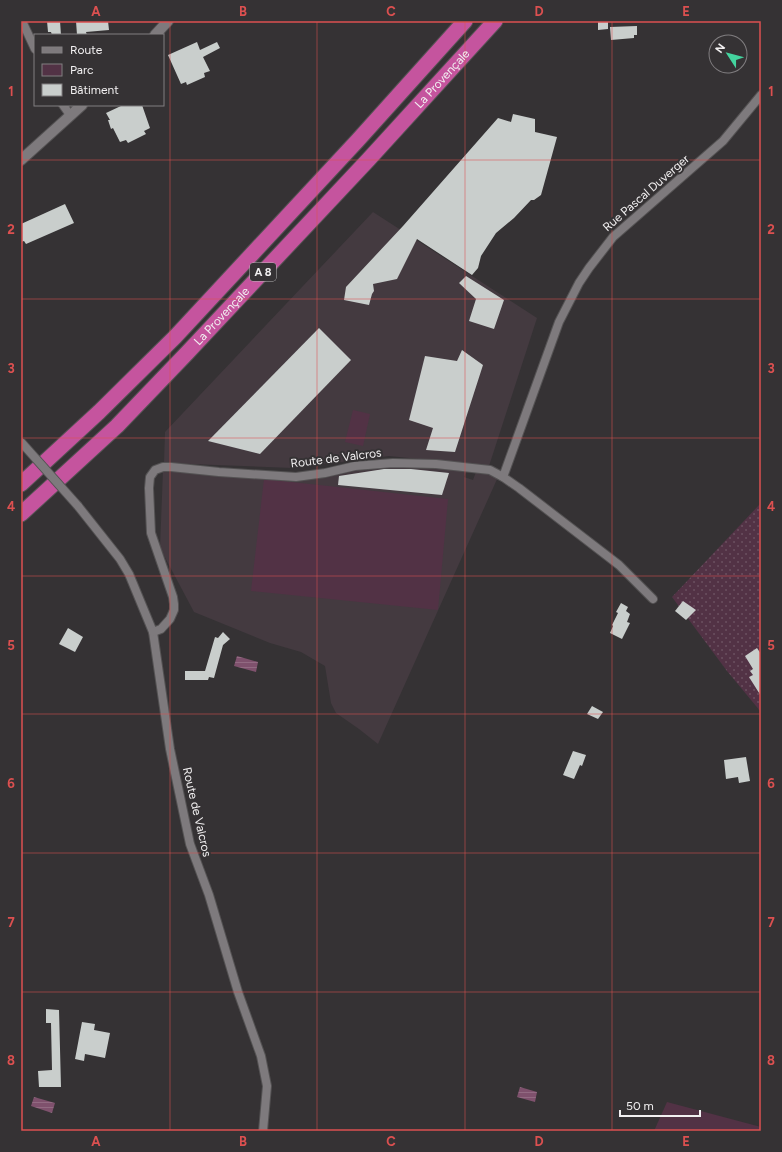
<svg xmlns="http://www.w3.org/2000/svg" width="782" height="1152" font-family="Figtree,sans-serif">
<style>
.built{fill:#443a40}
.grass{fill:url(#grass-dots)}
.park{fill:#523245}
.water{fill:url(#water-rules)}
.building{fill:#c9cecc}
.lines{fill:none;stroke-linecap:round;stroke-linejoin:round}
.minor-casing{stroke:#545253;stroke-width:10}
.tertiary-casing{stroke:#545253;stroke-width:12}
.motorway-casing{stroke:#545253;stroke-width:17}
.minor{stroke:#7e7a7d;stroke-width:8}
.tertiary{stroke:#7e7a7d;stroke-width:10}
.motorway{stroke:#c5549e;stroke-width:15}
.minor-bridge-casing{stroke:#545253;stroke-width:10;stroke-linecap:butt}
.minor-bridge{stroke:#7e7a7d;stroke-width:8}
.grid{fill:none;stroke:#dc5050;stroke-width:1;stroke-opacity:0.55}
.labels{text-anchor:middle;stroke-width:4;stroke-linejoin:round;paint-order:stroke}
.shield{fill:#353234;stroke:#b9b7b8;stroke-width:1}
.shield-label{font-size:11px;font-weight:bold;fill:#f2f0f1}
.street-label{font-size:12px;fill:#f2f0f1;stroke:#353234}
.neatline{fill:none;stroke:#dc5050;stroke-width:1.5}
.grid-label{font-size:13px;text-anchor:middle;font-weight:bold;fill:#dc5050}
</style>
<defs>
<pattern id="grass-dots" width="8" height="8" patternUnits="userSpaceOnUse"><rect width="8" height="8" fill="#523245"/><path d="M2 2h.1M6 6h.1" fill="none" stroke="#6b5060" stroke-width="1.8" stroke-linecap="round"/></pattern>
<pattern id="water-rules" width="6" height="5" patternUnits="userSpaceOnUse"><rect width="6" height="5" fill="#7f516d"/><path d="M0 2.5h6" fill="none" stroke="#926a82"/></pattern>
</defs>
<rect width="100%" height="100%" fill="#353234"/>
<!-- built -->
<g class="built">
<polygon points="373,212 537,318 489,466 389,456 293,468 164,463 165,432"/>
<polygon points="392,466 467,470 464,477 473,480 476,472 484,471 498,477 378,744 359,729 336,713 331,703 325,666 301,652 270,643 194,612 160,548 163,470 259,478"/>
</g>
<!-- grass -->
<polygon class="grass" points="761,503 761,712 727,671 672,597"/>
<!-- park -->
<g class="park">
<polygon points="353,410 370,414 363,446 345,442"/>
<polygon points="264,479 448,499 438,610 251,591"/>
<polygon points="667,1102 761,1127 761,1131 654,1131"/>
</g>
<!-- water -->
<g class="water">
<polygon points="237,656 258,662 256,672 234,666"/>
<polygon points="520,1087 537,1092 535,1102 517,1097"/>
<polygon points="34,1097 55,1103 52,1113 31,1106"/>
</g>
<!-- building -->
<g class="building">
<polygon points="47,21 60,21 61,35 52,35 51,32 48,32"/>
<polygon points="76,21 108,21 109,30 86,32 87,35 77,35"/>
<polygon points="598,21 608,21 608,29 598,30"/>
<polygon points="637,26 637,35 634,35 634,38 611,40 610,27"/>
<polygon points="197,42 200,50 217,42 220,48 203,57 210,71 204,73 205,77 187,85 186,82 181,84 168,55"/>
<polygon points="123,105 142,105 150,128 144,131 146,134 128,143 126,140 120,142 113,128 111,129 108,120 110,120 106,113"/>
<polygon points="513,114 535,119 535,132 557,137 541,195 534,200 531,200 514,218 496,233 481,256 478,268 472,275 417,239 397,279 373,284 374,291 372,294 369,305 344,300 346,287 403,226 498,118 511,122"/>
<polygon points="65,204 74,223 26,244 24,241 21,242 21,224"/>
<polygon points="466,276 504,300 494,329 469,321 476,299 459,283"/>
<polygon points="319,328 351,360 260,454 208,441"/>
<polygon points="462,350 483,365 455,452 426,450 433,428 409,420 425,356 457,361"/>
<polygon points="384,469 411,469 449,473 442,495 338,485 339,476"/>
<polygon points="683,601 696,610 686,620 675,611"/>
<polygon points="621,603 628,607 626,611 630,614 627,622 630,623 622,639 610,633 613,626 612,625 618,613 616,612"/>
<polygon points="68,628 83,637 75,652 59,644"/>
<polygon points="223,632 230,639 223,645 214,678 209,677 208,680 185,680 185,671 205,671 215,637 218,638"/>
<polygon points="757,648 761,654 761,696 749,677 753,675 750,671 753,669 745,656"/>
<polygon points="592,706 603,712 598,719 587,714"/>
<polygon points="573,751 586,755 582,766 580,765 574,779 563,775"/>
<polygon points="746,757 750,781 739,783 738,777 726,779 724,760"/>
<polygon points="46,1009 59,1010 61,1087 39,1087 38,1071 52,1070 51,1023 46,1023"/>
<polygon points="82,1022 95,1024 94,1030 110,1033 105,1058 85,1054 84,1061 75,1059"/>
</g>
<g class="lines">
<!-- minor casing -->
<g class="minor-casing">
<g id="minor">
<polyline points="22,21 35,49"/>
<polyline points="63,105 70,115"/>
<polyline points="503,477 559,322 579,283 589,268 613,237 723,141 761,95"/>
<polyline points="78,506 120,559 129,574 153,632 170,749 190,844 209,895 238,992 261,1056 267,1086 263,1131"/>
<polyline points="153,632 161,629 170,619 174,610 174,604 173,597 151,533 149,488 150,477 155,470 163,467 171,467 219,472 296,477 325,473 355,466 393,463 436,464 490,470 503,477 519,488 619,565 653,599"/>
</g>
</g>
<!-- tertiary casing -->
<g class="tertiary-casing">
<g id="tertiary">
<polyline points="155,35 168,21"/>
<polyline points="21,160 82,105"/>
</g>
</g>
<!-- motorway casing -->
<g class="motorway-casing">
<g id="motorway">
<polyline points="21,484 99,412 175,337 358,140 465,21"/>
<path id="s1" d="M21 514 117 426 187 353 369 159 495 21"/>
</g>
</g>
<!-- minor -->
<use href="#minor" class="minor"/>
<!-- tertiary -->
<use href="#tertiary" class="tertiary"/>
<!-- motorway -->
<use href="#motorway" class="motorway"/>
<!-- minor-bridge casing -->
<g class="minor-bridge-casing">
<polyline id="minor-bridge" points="21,442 78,506"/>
</g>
<!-- minor-bridge -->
<use href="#minor-bridge" class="minor-bridge"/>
</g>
<!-- grid -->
<path class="grid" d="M170 21V1131M317 21V1131M465 21V1131M612 21V1131M21 160H761M21 299H761M21 438H761M21 576H761M21 714H761M21 853H761M21 992H761"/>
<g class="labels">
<!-- shield labels -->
<rect class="shield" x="250" y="263" width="26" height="18" rx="3"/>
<g class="shield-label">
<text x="263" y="276">A 8</text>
</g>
<!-- street labels -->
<g class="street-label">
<text dy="4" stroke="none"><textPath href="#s1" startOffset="606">La Provençale</textPath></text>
<text transform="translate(646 193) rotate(-41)" y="4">Rue Pascal Duverger</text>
<text dy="4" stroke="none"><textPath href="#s1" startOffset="282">La Provençale</textPath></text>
<text transform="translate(336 458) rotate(-7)" y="4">Route de Valcros</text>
<text transform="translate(197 812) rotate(77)" y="4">Route de Valcros</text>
</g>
</g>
<!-- border -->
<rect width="782" height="1152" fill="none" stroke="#353234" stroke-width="44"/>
<!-- legend -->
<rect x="34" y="34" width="130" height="72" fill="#353234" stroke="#817e80"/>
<rect x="42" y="47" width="20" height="6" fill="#7e7a7d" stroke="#817e80"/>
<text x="70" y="54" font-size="12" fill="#f2f0f1">Route</text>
<rect x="42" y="64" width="20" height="12" fill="#523245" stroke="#817e80"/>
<text x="70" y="74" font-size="12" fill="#f2f0f1">Parc</text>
<rect x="42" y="84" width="20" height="12" fill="#c9cecc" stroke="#817e80"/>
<text x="70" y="94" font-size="12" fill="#f2f0f1">Bâtiment</text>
<!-- north arrow -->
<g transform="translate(728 54) rotate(306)"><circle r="19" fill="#353234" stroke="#817e80"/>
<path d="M0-3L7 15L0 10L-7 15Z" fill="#44d49f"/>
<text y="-6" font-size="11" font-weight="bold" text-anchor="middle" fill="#f2f0f1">N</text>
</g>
<!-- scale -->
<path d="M620 1110v6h80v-6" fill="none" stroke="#f2f0f1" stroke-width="2"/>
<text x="626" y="1110" font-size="12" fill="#f2f0f1" stroke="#353234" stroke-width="3" paint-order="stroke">50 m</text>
<rect x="22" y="22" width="738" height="1108" class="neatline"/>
<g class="grid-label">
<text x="96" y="16">A</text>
<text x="243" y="16">B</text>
<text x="391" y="16">C</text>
<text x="539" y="16">D</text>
<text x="686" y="16">E</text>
<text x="11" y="96">1</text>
<text x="771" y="96">1</text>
<text x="11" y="234">2</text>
<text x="771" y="234">2</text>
<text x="11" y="373">3</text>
<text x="771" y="373">3</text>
<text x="11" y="511">4</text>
<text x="771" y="511">4</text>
<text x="11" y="650">5</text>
<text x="771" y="650">5</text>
<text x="11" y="788">6</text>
<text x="771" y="788">6</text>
<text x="11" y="927">7</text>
<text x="771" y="927">7</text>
<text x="11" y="1065">8</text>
<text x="771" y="1065">8</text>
<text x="96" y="1146">A</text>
<text x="243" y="1146">B</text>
<text x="391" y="1146">C</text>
<text x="539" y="1146">D</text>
<text x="686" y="1146">E</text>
</g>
</svg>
